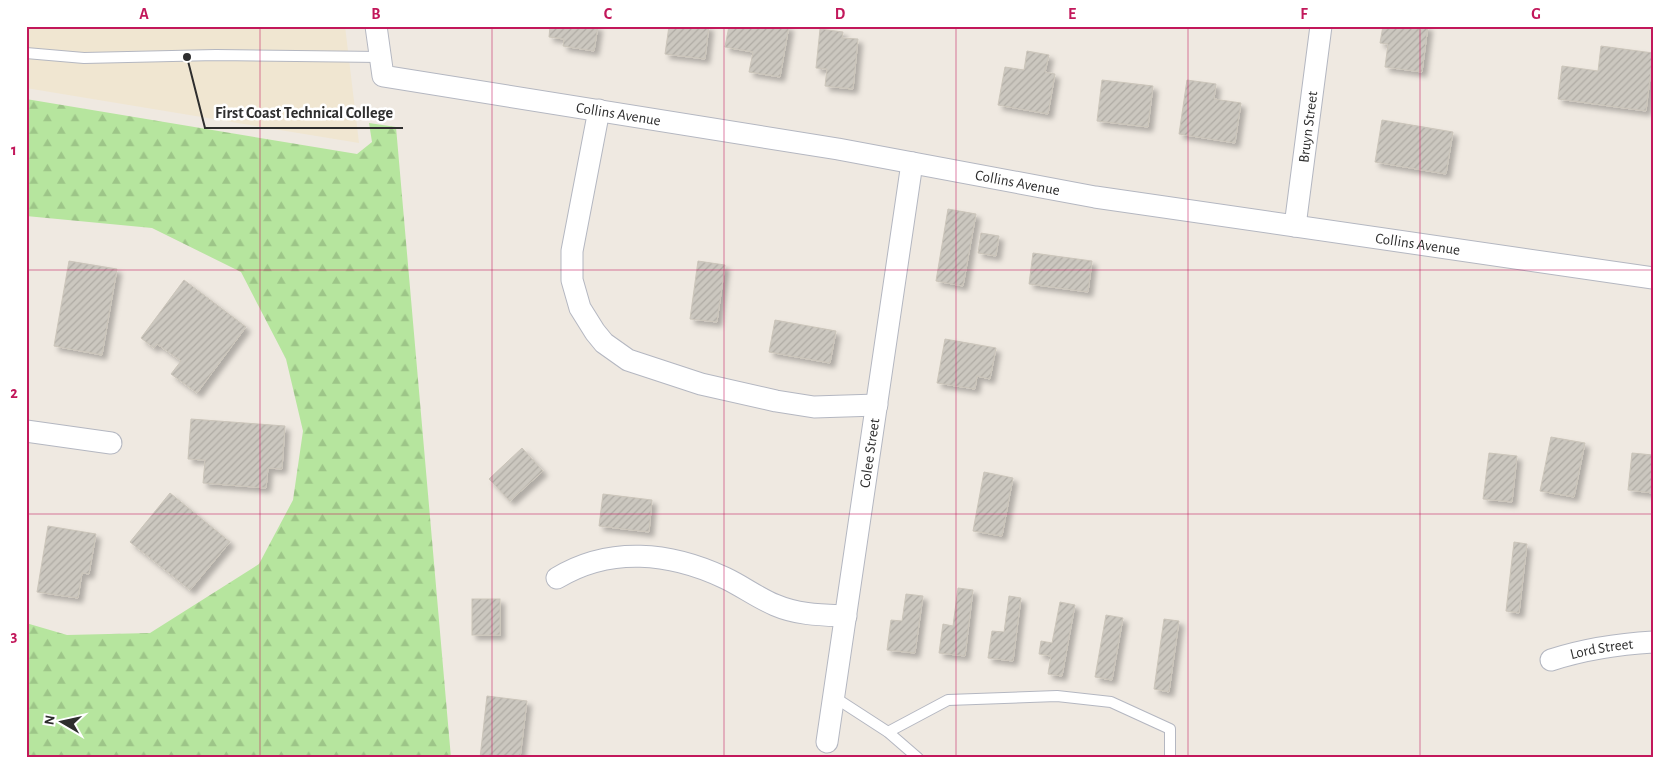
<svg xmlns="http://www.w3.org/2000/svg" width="1679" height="784" font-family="'Alegreya Sans',sans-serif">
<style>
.education{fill:#f0e6d1}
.forest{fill:url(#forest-firs)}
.building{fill:url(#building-hatch);stroke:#cbc5ba;filter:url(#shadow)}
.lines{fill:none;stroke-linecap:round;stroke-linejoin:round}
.service-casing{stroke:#b4b7c1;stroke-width:12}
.minor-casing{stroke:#b4b7c1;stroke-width:23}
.service{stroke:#fff;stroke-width:10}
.minor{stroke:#fff;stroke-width:21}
.grid{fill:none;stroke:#c2185b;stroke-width:1;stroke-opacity:0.55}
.labels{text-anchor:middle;stroke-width:5;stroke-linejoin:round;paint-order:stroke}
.street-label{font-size:15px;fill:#2e2e2e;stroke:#fff}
.leader{fill:none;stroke:#2e2e2e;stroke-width:2}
.callout-dot{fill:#2e2e2e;stroke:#fff;stroke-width:2}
.callout-label{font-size:16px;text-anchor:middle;font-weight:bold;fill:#2e2e2e;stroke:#fff;stroke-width:5;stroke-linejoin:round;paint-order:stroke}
.neatline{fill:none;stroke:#c2185b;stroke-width:2}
.grid-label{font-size:16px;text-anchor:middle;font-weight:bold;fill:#c2185b}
</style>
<defs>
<pattern id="forest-firs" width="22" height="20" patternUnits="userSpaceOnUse" patternTransform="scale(1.25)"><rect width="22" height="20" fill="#b6e59e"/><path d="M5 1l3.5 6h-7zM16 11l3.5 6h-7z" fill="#9dc588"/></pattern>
<pattern id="building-hatch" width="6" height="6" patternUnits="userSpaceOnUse" patternTransform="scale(1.25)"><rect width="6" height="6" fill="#cbc7bf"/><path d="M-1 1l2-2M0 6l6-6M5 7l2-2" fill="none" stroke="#afaba4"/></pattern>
<filter id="shadow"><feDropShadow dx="4.5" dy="4.5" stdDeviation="2.5" flood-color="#0004"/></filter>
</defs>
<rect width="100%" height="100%" fill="#efe9e1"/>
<!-- education -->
<polygon class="education" points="26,26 345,26 359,143 26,88"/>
<!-- forest -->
<polygon class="forest" points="26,99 357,154 372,142 369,123 396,127 451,758 26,758 26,623 67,635 150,633 259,564 293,500 303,431 286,359 241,272 152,228 26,216"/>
<!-- building -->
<g class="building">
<polygon points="550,26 598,26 594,51 563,46 564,39 549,37"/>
<polygon points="669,26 709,26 705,59 665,54"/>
<polygon points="729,26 789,26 780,77 749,72 753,52 725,47"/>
<polygon points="1383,26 1428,26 1422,72 1385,67 1388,44 1380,43"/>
<polygon points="820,29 843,32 842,38 858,39 853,89 825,86 827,69 816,68"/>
<polygon points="1601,46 1653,53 1646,111 1558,99 1562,66 1598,71"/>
<polygon points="1027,51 1049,55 1045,72 1055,74 1048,114 998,105 1005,67 1024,70"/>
<polygon points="1102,80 1153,86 1148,127 1097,121"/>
<polygon points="1187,80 1216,84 1214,99 1241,103 1235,143 1179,134"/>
<polygon points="1382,120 1453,132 1446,174 1375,162"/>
<polygon points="948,209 976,214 963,286 936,281"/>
<polygon points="981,233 999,236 996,256 978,253"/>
<polygon points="1033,253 1092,261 1088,292 1029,284"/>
<polygon points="69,261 117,269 102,355 54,346"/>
<polygon points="698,261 725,265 717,322 690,319"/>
<polygon points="184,280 246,327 197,393 171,374 181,361 157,344 154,348 141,338"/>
<polygon points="775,320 836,331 830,363 769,352"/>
<polygon points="945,339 996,348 990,379 977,376 975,389 937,383"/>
<polygon points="191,419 285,426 282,469 268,468 266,488 203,483 205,460 188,459"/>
<polygon points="1551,437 1585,443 1574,497 1540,491"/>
<polygon points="522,448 543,471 510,501 489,479"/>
<polygon points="1489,453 1517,456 1512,502 1483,499"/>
<polygon points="1632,453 1653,455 1653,493 1628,490"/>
<polygon points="984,472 1013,478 1002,536 973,531"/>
<polygon points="170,493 230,542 190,590 130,542"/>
<polygon points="603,494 652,500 649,532 599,526"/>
<polygon points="48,526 96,534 89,574 82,573 78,598 37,592"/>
<polygon points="1514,542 1527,544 1519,613 1506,611"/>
<polygon points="958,588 973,590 965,656 939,653 943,624 953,626"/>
<polygon points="906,594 923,596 915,653 887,650 891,620 902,621"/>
<polygon points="1009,596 1021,598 1013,661 988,658 992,631 1004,632"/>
<rect x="472" y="599" width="28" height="36"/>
<polygon points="1060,602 1075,605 1062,676 1048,674 1051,656 1039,654 1041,641 1052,643"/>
<polygon points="1106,615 1123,618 1112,680 1095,677"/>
<polygon points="1164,619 1179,621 1169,692 1154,689"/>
<polygon points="487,696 527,701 520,758 480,758"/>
</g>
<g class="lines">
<!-- service casing -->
<g class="service-casing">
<g id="service">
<polyline points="26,53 84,58 216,55 380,57"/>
<polyline points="834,697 888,732 918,758"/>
<polyline points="888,732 948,700 1057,696 1111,702 1170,729 1170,758"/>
</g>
</g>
<!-- minor casing -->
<g class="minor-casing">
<g id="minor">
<path id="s1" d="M376 26 383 76 838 149 1095 197 1653 278"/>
<polyline points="599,110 572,251 572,280 580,308 595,332 604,343 628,360 701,384 776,401 814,407 877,405"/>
<path id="s2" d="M1295 226 1321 26"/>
<polyline points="26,431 111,443"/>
<path d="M557 578C610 546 670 552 725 578 742 586 758 598 775 605 798 615 822 615 846 616"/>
<path id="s3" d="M1551 660C1585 649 1618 644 1653 642"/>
<path id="s4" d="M827 742 912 163"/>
</g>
</g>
<!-- service -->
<use href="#service" class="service"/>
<!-- minor -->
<use href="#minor" class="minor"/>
</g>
<!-- grid -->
<path class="grid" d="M260 26V758M492 26V758M724 26V758M956 26V758M1188 26V758M1420 26V758M26 270H1653M26 514H1653"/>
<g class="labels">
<!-- street labels -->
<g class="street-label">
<text dy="5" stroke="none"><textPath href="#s1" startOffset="289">Collins Avenue</textPath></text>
<text dy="5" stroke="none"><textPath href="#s2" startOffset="100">Bruyn Street</textPath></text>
<text dy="5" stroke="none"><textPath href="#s1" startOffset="694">Collins Avenue</textPath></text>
<text dy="5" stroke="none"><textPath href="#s1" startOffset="1099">Collins Avenue</textPath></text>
<text dy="5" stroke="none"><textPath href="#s4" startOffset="292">Colee Street</textPath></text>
<text dy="5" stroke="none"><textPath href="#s3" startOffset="52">Lord Street</textPath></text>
</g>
</g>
<!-- callouts -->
<path class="leader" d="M187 57L205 128H403"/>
<circle class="callout-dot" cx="187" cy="57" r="5"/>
<g class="callout-label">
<text x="304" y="118">First Coast Technical College</text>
</g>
<!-- border -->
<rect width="1679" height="784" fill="none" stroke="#ffffff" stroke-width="55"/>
<!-- north arrow -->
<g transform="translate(62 722) rotate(279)" stroke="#ffffff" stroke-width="4" paint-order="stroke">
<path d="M0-4L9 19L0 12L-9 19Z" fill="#2e2e2e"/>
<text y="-8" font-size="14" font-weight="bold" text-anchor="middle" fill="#2e2e2e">N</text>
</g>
<rect x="28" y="28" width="1624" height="728" class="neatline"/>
<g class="grid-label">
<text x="144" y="19">A</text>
<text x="376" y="19">B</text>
<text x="608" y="19">C</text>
<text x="840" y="19">D</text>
<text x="1072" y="19">E</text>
<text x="1304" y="19">F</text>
<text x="1536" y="19">G</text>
<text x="14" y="155">1</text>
<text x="14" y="398">2</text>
<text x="14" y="641">3</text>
</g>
</svg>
